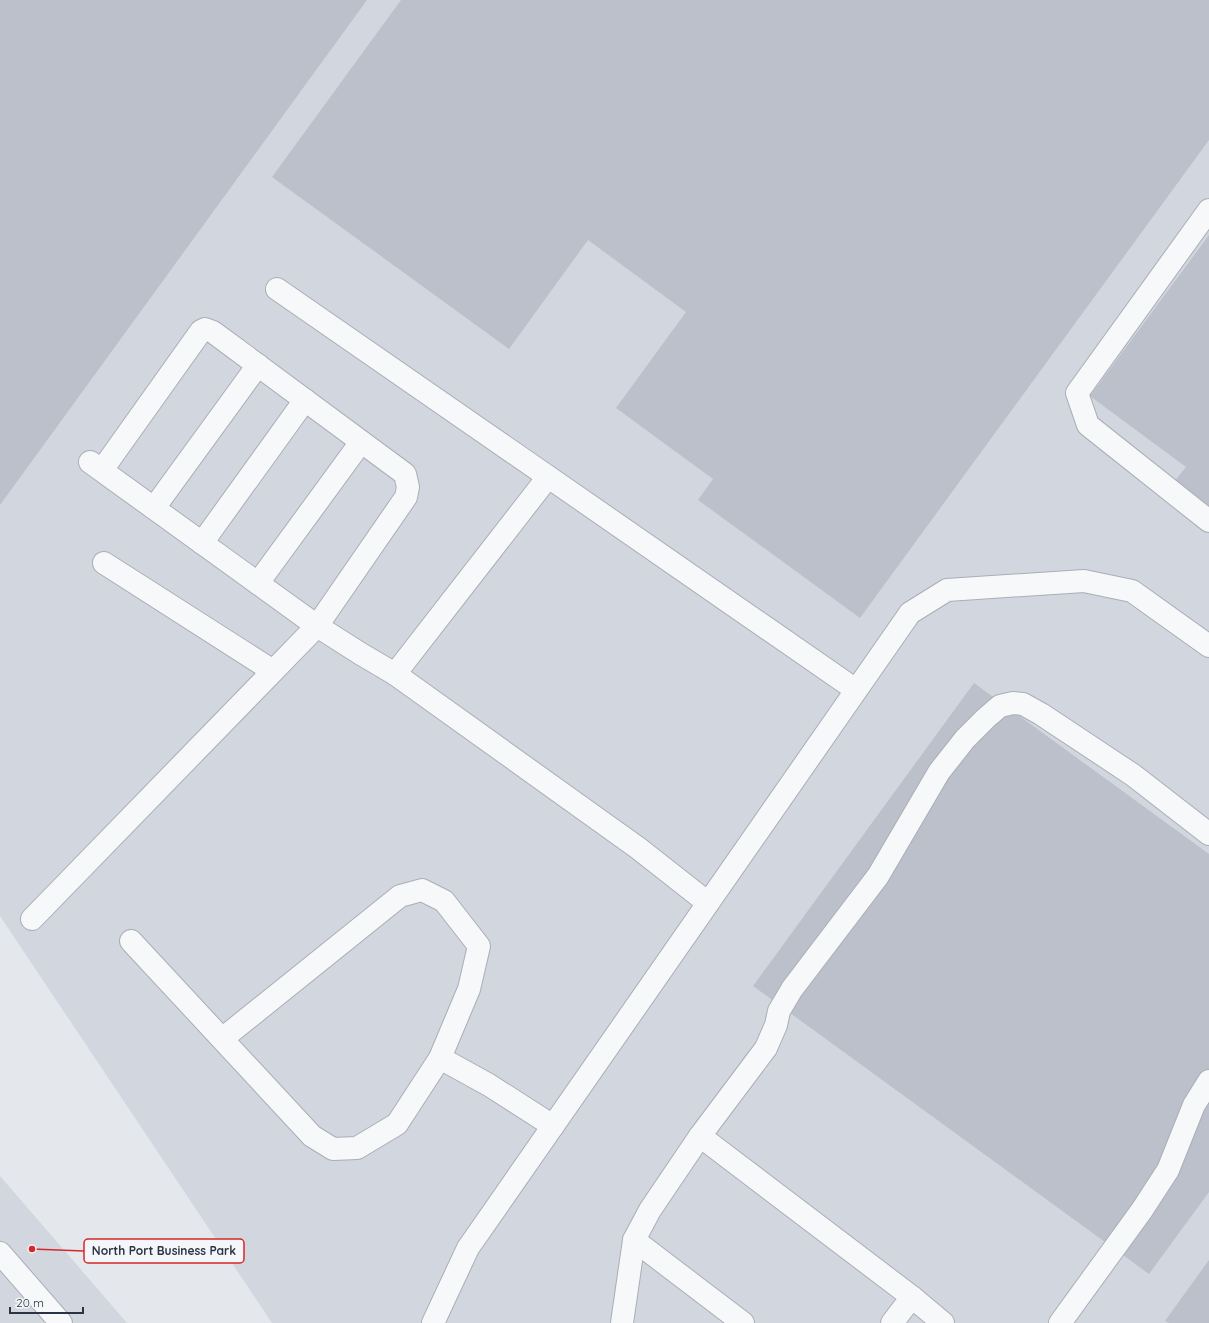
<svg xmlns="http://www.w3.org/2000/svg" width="1209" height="1323" font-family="Quicksand,sans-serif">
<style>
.built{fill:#d2d6de}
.building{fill:#bbc0ca}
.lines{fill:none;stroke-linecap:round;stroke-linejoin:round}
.minor-casing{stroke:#a9aeb7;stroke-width:24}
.minor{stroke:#f7f8fa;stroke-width:22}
.leader{fill:none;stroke:#d62828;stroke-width:1.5}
.callout-dot{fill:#d62828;stroke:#f4f6f9;stroke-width:1.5}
.callout{fill:#f4f6f9;stroke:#d62828;stroke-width:1.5}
.callout-label{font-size:12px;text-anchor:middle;font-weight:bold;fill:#2b3445}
</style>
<rect width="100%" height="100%" fill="#e4e7ec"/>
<!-- built -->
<g class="built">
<polygon points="0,0 1209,0 1209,1323 272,1323 0,916"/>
<polygon points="0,1176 127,1323 0,1323"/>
</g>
<!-- building -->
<g class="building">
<polygon points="0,0 367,0 0,505"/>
<polygon points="401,0 1209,0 1209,140 860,618 698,500 713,479 616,408 686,312 588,240 509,349 272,177"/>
<polygon points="1209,235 1209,516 1170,487 1186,467 1090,396"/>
<polygon points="974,683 1209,854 1209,1192 1149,1274 753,986"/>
<polygon points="1209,1260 1209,1323 1169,1323 1165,1321"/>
</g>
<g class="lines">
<!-- minor casing -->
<g class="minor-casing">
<g id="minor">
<polyline points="1209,210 1077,393 1088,425 1209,521"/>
<polyline points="277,289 856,690"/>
<polyline points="90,462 317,626 406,497 408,487 405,474 213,332 205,329 201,331 102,470"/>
<polyline points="548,477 395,674 638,848 708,903"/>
<polyline points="154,508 258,365"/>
<polyline points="202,543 305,400"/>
<polyline points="104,563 273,671"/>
<polyline points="258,583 361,442"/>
<polyline points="32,919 317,626 361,654 395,674"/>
<polyline points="131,941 312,1136 333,1149 357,1148 397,1124 440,1058 469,989 479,946 444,901 422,890 400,896 222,1039"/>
<polyline points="440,1058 489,1085 553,1126"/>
<polyline points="634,1240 743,1323"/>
<polyline points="0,1253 61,1323"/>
<polyline points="912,1297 943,1323"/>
<polyline points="433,1323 468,1248 910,613 947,590 1084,581 1132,591 1209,646"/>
<polyline points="622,1323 634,1240 650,1210 700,1136"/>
<polyline points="892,1323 912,1297 700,1136 766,1048 776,1025 779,1011 792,989 878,876 939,772 965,739 986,718 1000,706 1013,703 1023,704 1041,714 1133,775 1209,834"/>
<polyline points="1060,1323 1142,1210 1168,1170 1194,1105 1209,1081"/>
</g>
</g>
<!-- minor -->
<use href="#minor" class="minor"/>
</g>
<!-- callouts -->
<path class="leader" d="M32 1249L84 1251"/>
<circle class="callout-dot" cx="32" cy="1249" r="4"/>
<rect class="callout" x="84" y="1239" width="160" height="24" rx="4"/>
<g class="callout-label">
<text x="164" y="1255">North Port Business Park</text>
</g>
<!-- scale -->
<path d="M10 1307v6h73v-6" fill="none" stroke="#2b3445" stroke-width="2"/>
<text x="16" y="1307" font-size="12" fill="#2b3445" stroke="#f4f6f9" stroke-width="3" paint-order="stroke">20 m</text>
</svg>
